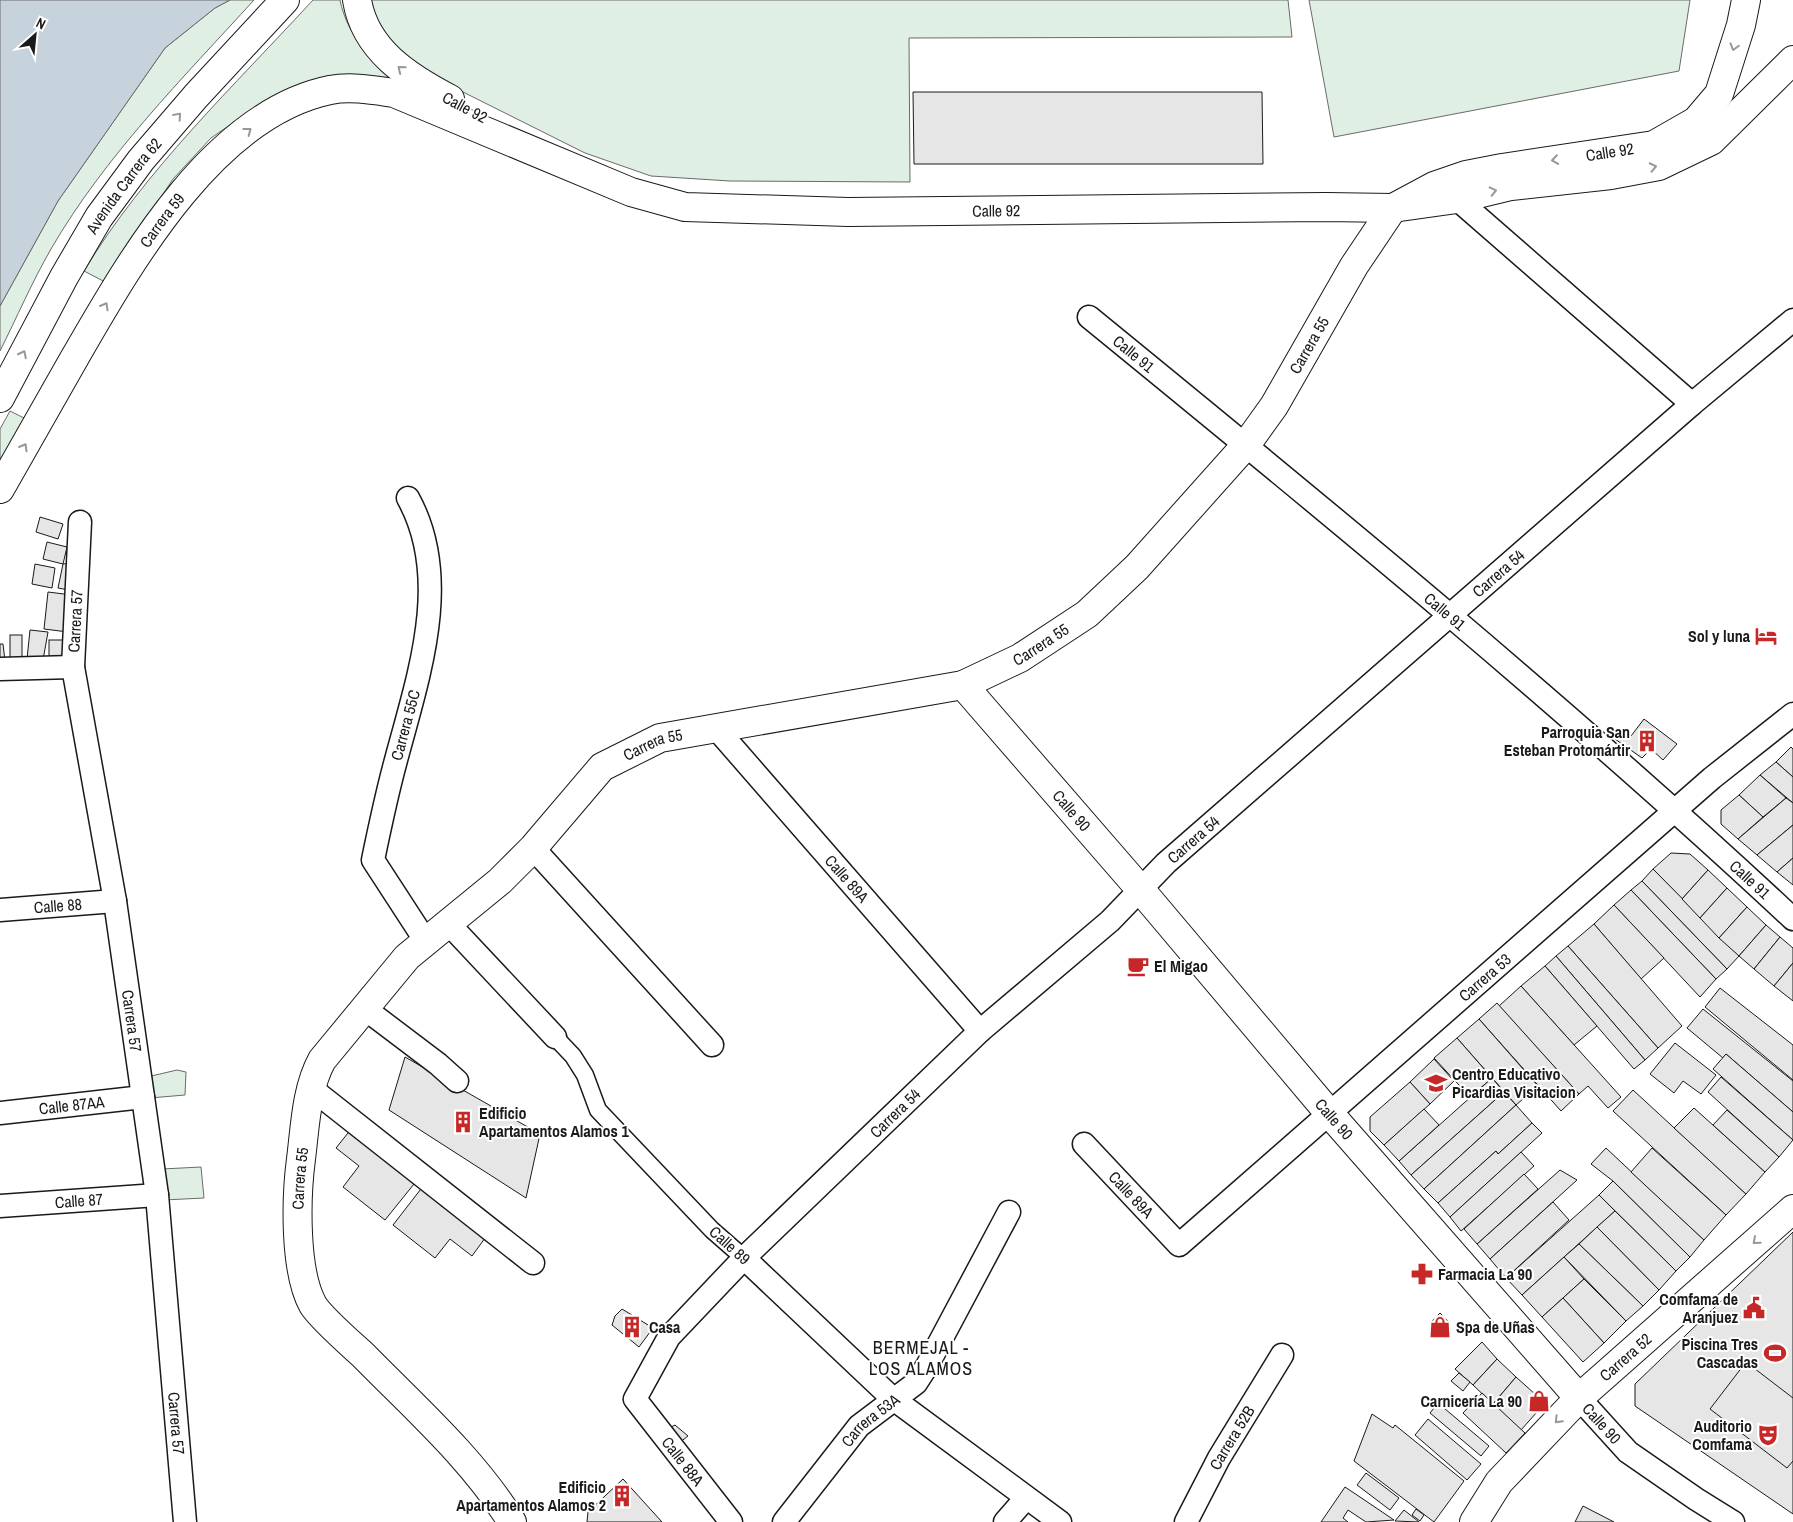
<svg xmlns="http://www.w3.org/2000/svg" width="1793" height="1522" font-family="'Archivo Narrow',sans-serif">
<style>
.green{fill:#e0efe3;stroke:#6a6a6a}
.water{fill:#c6d2dc;stroke:#6a6a6a}
.building{fill:#e6e6e6;stroke:#1a1a1a}
.lines{fill:none;stroke-linecap:round;stroke-linejoin:round}
.pedestrian-casing{stroke:#1a1a1a;stroke-width:19}
.minor-casing{stroke:#1a1a1a;stroke-width:25}
.tertiary-casing{stroke:#1a1a1a;stroke-width:30}
.secondary-casing{stroke:#1a1a1a;stroke-width:30}
.trunk-casing{stroke:#1a1a1a;stroke-width:30}
.pedestrian{stroke:#fff;stroke-width:16}
.minor{stroke:#fff;stroke-width:22}
.tertiary{stroke:#fff;stroke-width:28}
.secondary{stroke:#fff;stroke-width:28}
.trunk{stroke:#fff;stroke-width:28}
.oneway{stroke:#989898}
.labels{text-anchor:middle;stroke-width:4;stroke-linejoin:round;paint-order:stroke}
.street-label{font-size:16px;fill:#1a1a1a;stroke:#fff}
.poi-label{font-size:16px;font-weight:bold;fill:#1a1a1a;stroke:#fff;text-anchor:end}
.neighbourhood-label{font-size:18px;letter-spacing:1px;fill:#1a1a1a;stroke:#fff}
</style>
<rect width="100%" height="100%" fill="#fff"/>
<!-- green -->
<g class="green">
<path d="M230 0H254C183 78 105 156 51 249 32 282 17 317 0 351V306L58 201 165 48 215 8Z"/>
<path d="M313 0H340C347 36 375 67 406 85L329 77 297 86 265 101 211 138 173 179 105 282 84 271C144 171 235 85 313 0Z"/>
<polygon points="370,0 1288,0 1292,37 909,38 910,182 730,181 651,176 585,153 447,84 404,58 372,15"/>
<polygon points="1309,0 1690,0 1679,71 1334,137"/>
<polygon points="10,411 26,419 0,466 0,429"/>
<polygon points="177,1070 186,1072 185,1095 150,1098 147,1077"/>
<polygon points="201,1167 204,1198 164,1200 162,1169"/>
</g>
<!-- water -->
<polygon class="water" points="0,0 230,0 215,8 165,48 58,201 0,306"/>
<!-- building -->
<g class="building">
<polygon points="913,92 1262,92 1263,164 914,164"/>
<polygon points="40,517 63,524 58,539 36,532"/>
<polygon points="47,542 67,547 63,564 43,559"/>
<polygon points="72,563 74,591 58,588 63,564"/>
<polygon points="35,564 55,568 52,588 32,584"/>
<polygon points="48,592 72,595 68,632 44,629"/>
<polygon points="30,630 48,632 43,660 27,659"/>
<rect x="10" y="635" width="12" height="26"/>
<rect x="49" y="640" width="16" height="21"/>
<polygon points="0,644 3,644 5,661 0,662"/>
<polygon points="1644,719 1677,744 1663,760 1651,749 1642,758 1615,739 1631,736"/>
<polygon points="1791,747 1793,749 1793,777 1776,762"/>
<polygon points="1776,762 1793,777 1793,803 1760,775"/>
<polygon points="1760,775 1786,798 1763,817 1739,795"/>
<polygon points="1739,795 1763,817 1738,839 1721,824 1721,810"/>
<polygon points="1786,798 1793,803 1793,825 1757,855 1738,839"/>
<polygon points="1793,825 1793,858 1777,872 1757,855"/>
<polygon points="1671,853 1690,854 1708,870 1682,899 1653,869"/>
<polygon points="1793,858 1793,885 1777,872"/>
<polygon points="1653,869 1739,956 1727,969 1642,881"/>
<polygon points="1708,870 1727,888 1700,918 1682,899"/>
<polygon points="1642,881 1727,969 1716,979 1631,890"/>
<polygon points="1727,888 1747,907 1719,938 1700,918"/>
<polygon points="1631,890 1716,979 1700,997 1614,905"/>
<polygon points="1614,905 1664,958 1641,979 1594,924"/>
<polygon points="1747,907 1766,925 1739,956 1719,938"/>
<polygon points="1594,924 1682,1026 1658,1048 1568,946"/>
<polygon points="1766,925 1780,937 1754,969 1739,956"/>
<polygon points="1780,937 1793,948 1793,963 1774,986 1754,969"/>
<polygon points="1568,946 1658,1048 1645,1060 1556,956"/>
<polygon points="1556,956 1645,1060 1634,1069 1545,966"/>
<polygon points="1793,963 1793,1001 1774,986"/>
<polygon points="1545,966 1597,1026 1574,1045 1521,986"/>
<polygon points="1521,986 1621,1097 1608,1108 1588,1086 1579,1094 1499,1006"/>
<polygon points="1720,988 1793,1045 1793,1080 1705,1007"/>
<polygon points="1497,1003 1579,1094 1561,1111 1479,1019"/>
<polygon points="1703,1009 1793,1081 1793,1112 1726,1054 1723,1058 1687,1028"/>
<polygon points="1479,1019 1538,1086 1516,1105 1457,1038"/>
<polygon points="1457,1038 1492,1078 1470,1097 1434,1058"/>
<polygon points="1675,1043 1716,1075 1701,1094 1683,1081 1674,1093 1650,1074"/>
<polygon points="1726,1054 1793,1112 1793,1140 1713,1069"/>
<polygon points="405,1057 540,1134 526,1198 389,1110"/>
<polygon points="1434,1059 1454,1081 1430,1104 1410,1082"/>
<polygon points="1721,1077 1793,1140 1779,1157 1708,1092"/>
<polygon points="1492,1078 1504,1092 1411,1175 1399,1161"/>
<polygon points="1410,1082 1430,1104 1384,1145 1370,1131 1370,1117"/>
<polygon points="1633,1090 1746,1194 1726,1215 1613,1111"/>
<polygon points="1504,1092 1516,1105 1424,1189 1411,1175"/>
<polygon points="1516,1105 1532,1123 1498,1154 1496,1151 1438,1203 1424,1189"/>
<polygon points="1694,1108 1765,1172 1746,1194 1674,1128"/>
<polygon points="1424,1109 1439,1125 1399,1161 1384,1145"/>
<polygon points="1727,1110 1779,1157 1765,1172 1713,1125"/>
<polygon points="1532,1123 1542,1133 1450,1217 1438,1203 1496,1151 1498,1154"/>
<polygon points="352,1128 418,1179 385,1220 343,1187 359,1166 336,1148"/>
<polygon points="1606,1148 1704,1240 1690,1257 1613,1181 1591,1164"/>
<polygon points="1652,1148 1726,1215 1704,1240 1631,1172"/>
<polygon points="1521,1152 1534,1166 1461,1231 1450,1217"/>
<polygon points="1560,1170 1577,1180 1490,1259 1477,1244"/>
<polygon points="1524,1174 1538,1189 1477,1244 1464,1229"/>
<polygon points="1613,1181 1690,1257 1676,1271 1599,1195"/>
<polygon points="424,1185 488,1234 472,1256 450,1239 435,1258 393,1225"/>
<polygon points="1599,1195 1615,1211 1522,1295 1506,1278"/>
<polygon points="1553,1202 1569,1220 1506,1278 1490,1259"/>
<polygon points="1615,1211 1676,1271 1659,1290 1597,1227"/>
<polygon points="1597,1227 1659,1290 1643,1306 1579,1244"/>
<polygon points="1793,1232 1793,1514 1635,1406 1635,1384"/>
<polygon points="1579,1244 1643,1306 1626,1321 1564,1257"/>
<polygon points="1564,1257 1584,1279 1542,1317 1522,1295"/>
<polygon points="1584,1279 1626,1321 1604,1343 1563,1298"/>
<polygon points="1563,1298 1604,1343 1583,1362 1542,1317"/>
<polygon points="622,1309 653,1328 639,1347 612,1325 615,1316"/>
<polygon points="1440,1313 1448,1321 1441,1332 1432,1321"/>
<polygon points="1482,1342 1497,1359 1473,1385 1455,1369"/>
<polygon points="1497,1359 1516,1377 1493,1404 1473,1385"/>
<polygon points="1746,1362 1793,1398 1793,1461 1787,1468 1710,1409"/>
<polygon points="1459,1373 1470,1382 1463,1391 1451,1381"/>
<polygon points="1516,1377 1545,1403 1521,1430 1493,1404"/>
<polygon points="1482,1393 1525,1433 1506,1453 1463,1413"/>
<polygon points="1438,1403 1489,1446 1481,1456 1430,1413"/>
<polygon points="1372,1414 1393,1428 1395,1425 1464,1481 1434,1522 1354,1461"/>
<polygon points="1428,1419 1481,1464 1467,1480 1415,1435"/>
<polygon points="675,1425 688,1436 679,1443 667,1429"/>
<polygon points="1366,1473 1399,1498 1390,1510 1357,1485"/>
<polygon points="623,1479 662,1522 587,1522 588,1512"/>
<polygon points="1345,1487 1360,1497 1394,1520 1366,1522 1348,1510 1343,1518 1348,1522 1321,1522"/>
<polygon points="1583,1506 1614,1522 1575,1522"/>
<polygon points="1416,1509 1424,1515 1420,1521 1412,1515"/>
<polygon points="1404,1510 1419,1522 1395,1521"/>
</g>
<g class="lines">
<!-- pedestrian casing -->
<g class="pedestrian-casing">
<polyline id="pedestrian" points="555,1037 573,1056 585,1075 598,1110 712,1230 744,1258"/>
</g>
<!-- minor casing -->
<g class="minor-casing">
<g id="minor">
<polyline points="1457,199 1692,404"/>
<path id="s1" d="M1089 317C1328 512 1567 708 1793 919"/>
<path d="M408 498C453 579 418 677 396 760 387 793 380 826 373 860L425 940"/>
<path id="s2" d="M80 522 73 667 115 901 157 1195 185 1522"/>
<polyline points="0,669 73,667"/>
<path id="s3" d="M715 727 980 1031"/>
<polyline points="533,848 712,1045"/>
<path id="s4" d="M0 910 115 901"/>
<polyline points="448,923 555,1037"/>
<polyline points="364,1008 438,1064 457,1081"/>
<polyline points="312,1089 533,1263"/>
<path id="s5" d="M0 1113 143 1097"/>
<path id="s6" d="M1084 1144 1179 1245 1712 778 1793 714"/>
<path id="s7" d="M0 1206 157 1195"/>
<polyline points="744,1258 892,1398 1060,1522"/>
<path id="s8" d="M1579 1398 1628 1452 1696 1499 1733 1522"/>
<path id="s9" d="M731 1522 635 1399 669 1337 744 1258 980 1031 1110 921 1166 863 1692 404 1793 320"/>
<path id="s10" d="M784 1522 859 1426 916 1383 927 1366 1009 1212"/>
<polyline points="1005,1522 1026,1498"/>
<path id="s11" d="M1186 1522 1219 1458 1282 1355"/>
</g>
</g>
<!-- tertiary casing -->
<g class="tertiary-casing">
<g id="tertiary">
<path id="s12" d="M963 685 1140 889 1329 1113 1579 1398"/>
<path id="s13" d="M1474 1522 1499 1482 1579 1398 1793 1209"/>
</g>
</g>
<!-- secondary casing -->
<g class="secondary-casing">
<g id="secondary">
<path d="M357 0C365 50 408 77 450 99"/>
<path id="s14" d="M0 489C25 445 50 401 75 357 130 262 213 114 330 90 351 86 373 90 394 93L631 192 685 207 848 212 1326 207 1393 208 1457 199 1511 186 1611 175 1659 166 1711 141 1793 60"/>
<path id="s15" d="M512 1522C473 1459 415 1408 364 1356 351 1344 321 1318 313 1305 294 1271 296 1197 301 1159 305 1128 306 1089 322 1060L407 957 500 881 533 848 602 767 660 738 963 685 1020 658 1087 614 1137 567 1246 445 1274 406 1354 266 1393 208 1434 186 1466 175 1502 168 1654 145 1696 121 1719 94 1741 25 1746 0"/>
</g>
</g>
<!-- trunk casing -->
<g class="trunk-casing">
<g id="trunk">
<path id="s16" d="M0 398 64 277 99 217 141 160 196 96 285 0"/>
</g>
</g>
<!-- pedestrian -->
<use href="#pedestrian" class="pedestrian"/>
<!-- minor -->
<use href="#minor" class="minor"/>
<!-- tertiary -->
<use href="#tertiary" class="tertiary"/>
<!-- secondary -->
<use href="#secondary" class="secondary"/>
<!-- trunk -->
<use href="#trunk" class="trunk"/>
</g>
<!-- one-way arrows -->
<defs><path id="oneway-chevron" d="M-2-3.5L2.5 0L-2 3.5" fill="none" stroke-width="1.6" stroke-linecap="round" stroke-linejoin="round" transform="scale(1.25)"/></defs>
<g class="oneway">
<use href="#oneway-chevron" transform="translate(1734 47) rotate(106)"/>
<use href="#oneway-chevron" transform="translate(401 69) rotate(-141)"/>
<use href="#oneway-chevron" transform="translate(178 116) rotate(-49)"/>
<use href="#oneway-chevron" transform="translate(248 131) rotate(-37)"/>
<use href="#oneway-chevron" transform="translate(1555 160) rotate(172)"/>
<use href="#oneway-chevron" transform="translate(1653 167) rotate(-12)"/>
<use href="#oneway-chevron" transform="translate(1493 191) rotate(-13)"/>
<use href="#oneway-chevron" transform="translate(105 306) rotate(-60)"/>
<use href="#oneway-chevron" transform="translate(23 354) rotate(-63)"/>
<use href="#oneway-chevron" transform="translate(24 447) rotate(-60)"/>
<use href="#oneway-chevron" transform="translate(1756 1241) rotate(139)"/>
<use href="#oneway-chevron" transform="translate(1558 1420) rotate(134)"/>
</g>
<!-- icons -->
<defs>
<g id="hotel-bare" transform="scale(1.725)"><path d="M-6-4.5h1.5V1H6V5H4.5V3h-9V5H-6ZM-4 0a1.8 1.8 0 1 1 3.6 0ZM.5 0V-2.5h3Q6-2.5 6 0Z" fill="#c62828" stroke="#fff" stroke-width="2.5" paint-order="stroke"/></g>
<g id="building-bare" transform="scale(1.725)"><path d="M-4-6H4V6H1V3H-1V6H-4ZM-2.5-4.3h1.7v1.8h-1.7ZM.8-4.3h1.7v1.8H.8ZM-2.5-1h1.7V.8h-1.7ZM.8-1h1.7V.8H.8Z" fill="#c62828" stroke="#fff" stroke-width="2.5" paint-order="stroke"/></g>
<g id="cafe-bare" transform="scale(1.725)"><path d="M-5.5-4.5H6V0H3Q3 3.5 0 3.5H-2.5Q-5.5 3.5-5.5 0ZM3-3.2v2h1.7v-2ZM-6 4.5H4V6H-6Z" fill="#c62828" stroke="#fff" stroke-width="2.5" paint-order="stroke"/></g>
<g id="school-bare" transform="scale(1.725)"><path d="M0-5L7-2L0 1L-7-2ZM-4 1L0 2.5L4 1V4Q0 6-4 4Z" fill="#c62828" stroke="#fff" stroke-width="2.5" paint-order="stroke"/></g>
<g id="pharmacy-bare" transform="scale(1.725)"><path d="M-2-6h4v4h4v4h-4v4h-4v-4h-4v-4h4Z" fill="#c62828" stroke="#fff" stroke-width="2.5" paint-order="stroke"/></g>
<g id="civic-bare" transform="scale(1.725)"><path d="M-.6-6.5H3V-4.5H.6V-3L4-1V1h2V6H-6V1h2V-1L-.6-3ZM-1.2 2.5V6h2.4V2.5Z" fill="#c62828" stroke="#fff" stroke-width="2.5" paint-order="stroke"/></g>
<g id="shop-bare" transform="scale(1.725)"><path d="M-5-2.5h2.3a2.7 3.5 0 0 1 5.4 0H5L5.5 6h-11ZM-1.5-2.5h3a1.5 2.3 0 0 0-3 0Z" fill="#c62828" stroke="#fff" stroke-width="2.5" paint-order="stroke"/></g>
<g id="stadium-bare" transform="scale(1.725)"><path d="M0-5a6.5 5 0 1 0 0 10a6.5 5 0 1 0 0-10ZM-3.5-1.8h7v3.6h-7Z" fill="#c62828" stroke="#fff" stroke-width="2.5" paint-order="stroke"/></g>
<g id="theatre-bare" transform="scale(1.725)"><path d="M-5-5.5Q0-4 5-5.5V0Q5 5 0 6Q-5 5-5 0ZM-3.3-2.5H-1v1.5H-3.3ZM1-2.5H3.3v1.5H1ZM-2.8 1Q0 5.5 2.8 1Z" fill="#c62828" stroke="#fff" stroke-width="2.5" paint-order="stroke"/></g>
</defs>
<g fill-rule="evenodd">
<use href="#hotel-bare" x="1766" y="636"/>
<use href="#building-bare" x="1647" y="741"/>
<use href="#cafe-bare" x="1138" y="966"/>
<use href="#school-bare" x="1436" y="1083"/>
<use href="#building-bare" x="463" y="1122"/>
<use href="#pharmacy-bare" x="1422" y="1274"/>
<use href="#civic-bare" x="1754" y="1308"/>
<use href="#building-bare" x="632" y="1327"/>
<use href="#shop-bare" x="1440" y="1327"/>
<use href="#stadium-bare" x="1775" y="1353"/>
<use href="#shop-bare" x="1539" y="1401"/>
<use href="#theatre-bare" x="1768" y="1435"/>
<use href="#building-bare" x="622" y="1496"/>
</g>
<g class="labels">
<!-- street labels -->
<g class="street-label">
<text transform="translate(465 107) rotate(28)" y="6">Calle 92</text>
<text dy="6" stroke="none"><textPath href="#s15" startOffset="2205">Calle 92</textPath></text>
<text dy="6" stroke="none"><textPath href="#s16" startOffset="246">Avenida Carrera 62</textPath></text>
<text dy="6" stroke="none"><textPath href="#s14" startOffset="1220">Calle 92</textPath></text>
<text dy="6" stroke="none"><textPath href="#s14" startOffset="314">Carrera 59</textPath></text>
<text dy="6" stroke="none"><textPath href="#s15" startOffset="1818">Carrera 55</textPath></text>
<text dy="6" stroke="none"><textPath href="#s1" startOffset="58">Calle 91</textPath></text>
<text dy="6" stroke="none"><textPath href="#s9" startOffset="1355">Carrera 54</textPath></text>
<text dy="6" stroke="none"><textPath href="#s1" startOffset="462">Calle 91</textPath></text>
<text transform="translate(75 621) rotate(-87)" y="6">Carrera 57</text>
<text dy="6" stroke="none"><textPath href="#s15" startOffset="1412">Carrera 55</textPath></text>
<text transform="translate(405 725) rotate(-75)" y="6">Carrera 55C</text>
<text dy="6" stroke="none"><textPath href="#s15" startOffset="1008">Carrera 55</textPath></text>
<text dy="6" stroke="none"><textPath href="#s12" startOffset="166">Calle 90</textPath></text>
<text dy="6" stroke="none"><textPath href="#s9" startOffset="950">Carrera 54</textPath></text>
<text dy="6" stroke="none"><textPath href="#s1" startOffset="868">Calle 91</textPath></text>
<text dy="6" stroke="none"><textPath href="#s3" startOffset="201">Calle 89A</textPath></text>
<text dy="6" stroke="none"><textPath href="#s4" startOffset="58">Calle 88</textPath></text>
<text dy="6" stroke="none"><textPath href="#s6" startOffset="545">Carrera 53</textPath></text>
<text dy="6" stroke="none"><textPath href="#s2" startOffset="504">Carrera 57</textPath></text>
<text dy="6" stroke="none"><textPath href="#s5" startOffset="72">Calle 87AA</textPath></text>
<text dy="6" stroke="none"><textPath href="#s9" startOffset="545">Carrera 54</textPath></text>
<text dy="6" stroke="none"><textPath href="#s12" startOffset="571">Calle 90</textPath></text>
<text dy="6" stroke="none"><textPath href="#s15" startOffset="424">Carrera 55</textPath></text>
<text dy="6" stroke="none"><textPath href="#s6" startOffset="69">Calle 89A</textPath></text>
<text dy="6" stroke="none"><textPath href="#s7" startOffset="79">Calle 87</textPath></text>
<text transform="translate(730 1245) rotate(42)" y="6">Calle 89</text>
<text dy="6" stroke="none"><textPath href="#s13" startOffset="225">Carrera 52</textPath></text>
<text dy="6" stroke="none"><textPath href="#s10" startOffset="134">Carrera 53A</textPath></text>
<text dy="6" stroke="none"><textPath href="#s8" startOffset="34">Calle 90</textPath></text>
<text dy="6" stroke="none"><textPath href="#s2" startOffset="909">Carrera 57</textPath></text>
<text dy="6" stroke="none"><textPath href="#s11" startOffset="96">Carrera 52B</textPath></text>
<text transform="translate(683 1461) rotate(52)" y="6">Calle 88A</text>
</g>
<!-- poi labels -->
<g class="poi-label">
<text x="1750" y="642">Sol y luna</text>
<text x="1630" y="738">Parroquia San<tspan x="1630" dy="18">Esteban Protomártir</tspan></text>
<text x="1154" y="972" text-anchor="start">El Migao</text>
<text x="1452" y="1080" text-anchor="start">Centro Educativo<tspan x="1452" dy="18">Picardias Visitacion</tspan></text>
<text x="479" y="1119" text-anchor="start">Edificio<tspan x="479" dy="18">Apartamentos Alamos 1</tspan></text>
<text x="1438" y="1280" text-anchor="start">Farmacia La 90</text>
<text x="1738" y="1305">Comfama de<tspan x="1738" dy="18">Aranjuez</tspan></text>
<text x="649" y="1333" text-anchor="start">Casa</text>
<text x="1456" y="1333" text-anchor="start">Spa de Uñas</text>
<text x="1758" y="1350">Piscina Tres<tspan x="1758" dy="18">Cascadas</tspan></text>
<text x="1522" y="1407">Carnicería La 90</text>
<text x="1752" y="1432">Auditorio<tspan x="1752" dy="18">Comfama</tspan></text>
<text x="606" y="1493">Edificio<tspan x="606" dy="18">Apartamentos Alamos 2</tspan></text>
</g>
<!-- neighbourhood labels -->
<g class="neighbourhood-label">
<text x="921" y="1354">BERMEJAL -<tspan x="921" dy="21">LOS ALAMOS</tspan></text>
</g>
</g>
<!-- north arrow -->
<g transform="translate(35 35) rotate(27)" stroke="#ffffff" stroke-width="4" paint-order="stroke">
<path d="M0-4L9 19L0 12L-9 19Z" fill="#1a1a1a"/>
<text y="-8" font-size="14" font-weight="bold" text-anchor="middle" fill="#1a1a1a">N</text>
</g>
</svg>
